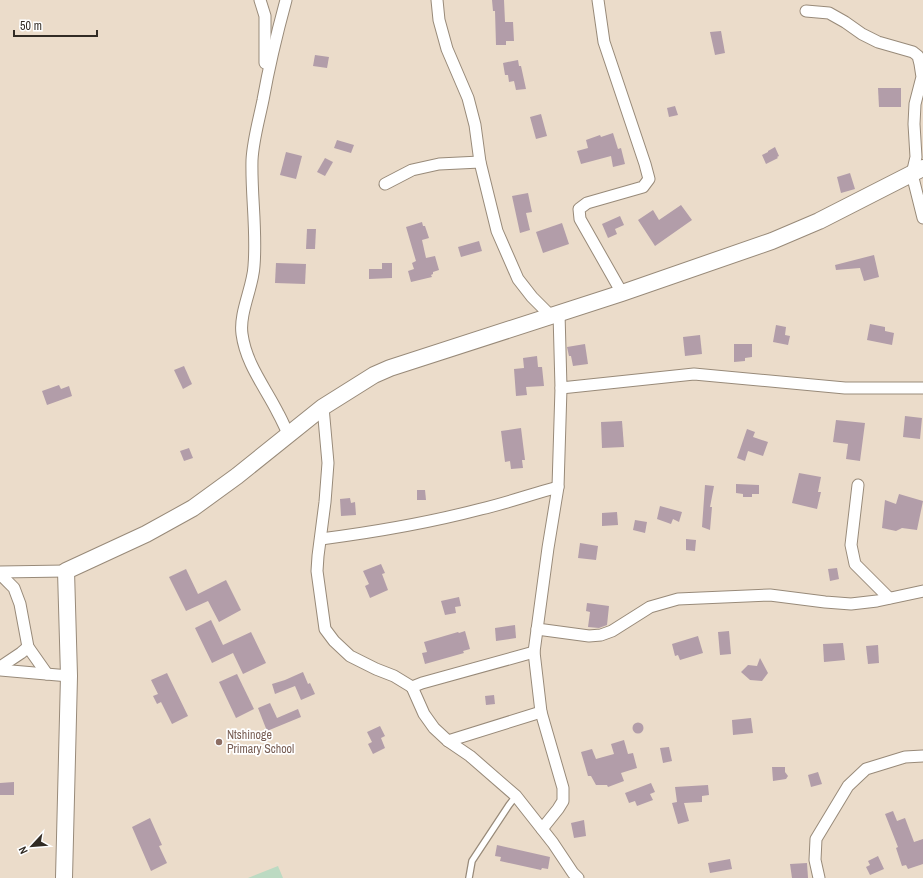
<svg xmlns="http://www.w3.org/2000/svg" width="923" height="878" font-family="'Archivo Narrow',sans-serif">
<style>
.pitch{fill:#bcdac2}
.building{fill:#b29da9}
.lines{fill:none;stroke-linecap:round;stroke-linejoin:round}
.lane-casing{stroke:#988a79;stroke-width:8}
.street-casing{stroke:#988a79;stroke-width:13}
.secondary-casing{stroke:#988a79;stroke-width:18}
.lane{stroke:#fff;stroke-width:5.5}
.street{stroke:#fff;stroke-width:11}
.secondary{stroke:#fff;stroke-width:16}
.education-dot{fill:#8d6e63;stroke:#fff;stroke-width:1.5}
.labels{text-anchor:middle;stroke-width:3.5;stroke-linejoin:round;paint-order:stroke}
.education-label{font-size:12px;fill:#785e54;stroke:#fff;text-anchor:start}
</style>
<rect width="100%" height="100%" fill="#ebdcca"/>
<!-- pitch -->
<polygon class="pitch" points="278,866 283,878 248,878"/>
<!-- building -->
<g class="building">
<polygon points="492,0 504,0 505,22 513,22 514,41 506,41 506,45 496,45 495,11 493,11"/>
<polygon points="721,31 725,53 715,55 710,32"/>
<polygon points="315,55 329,57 327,68 313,66"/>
<polygon points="518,60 519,66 521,66 526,89 516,90 514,81 509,82 508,75 505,75 503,63"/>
<polygon points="878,88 901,88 901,107 879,107"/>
<polygon points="675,106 678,115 669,117 667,108"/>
<polygon points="541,114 547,136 536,139 530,117"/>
<polygon points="613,133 618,149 621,148 625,164 613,167 611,156 581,164 577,151 588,148 586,140 600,135 601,137"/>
<polygon points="337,140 354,145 351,153 334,148"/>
<polygon points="775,147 779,156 777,157 778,158 766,164 762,155 768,152 768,151"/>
<polygon points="286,152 302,156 296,179 280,175"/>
<polygon points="325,158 333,162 325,176 317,172"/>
<polygon points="850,173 855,189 841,193 837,177"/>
<polygon points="528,193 532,212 526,213 530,230 520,233 512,196"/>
<polygon points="681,205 692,220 655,246 638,220 653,210 659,220"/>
<polygon points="620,216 624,225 615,229 617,234 608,238 602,224"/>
<polygon points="422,222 423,226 425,226 429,238 422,240 426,258 435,256 439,270 433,272 433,274 431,275 432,277 411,282 408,271 414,269 412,263 416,261 406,227"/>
<polygon points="562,223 569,244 543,253 536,232"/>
<polygon points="307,229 316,229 315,249 306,249"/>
<polygon points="479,241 482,251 461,257 458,247"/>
<polygon points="874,255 879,277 864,281 860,268 836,270 835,265"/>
<polygon points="276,263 306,264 305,284 275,283"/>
<polygon points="382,263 392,263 392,278 369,279 369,269 382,269"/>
<polygon points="870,324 885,327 885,331 894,333 892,345 867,340"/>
<polygon points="776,325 786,327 785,335 790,336 788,345 773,342"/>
<polygon points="700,335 702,354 685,356 683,337"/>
<polygon points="585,344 588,364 573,366 571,356 569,356 567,347"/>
<polygon points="734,344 752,344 752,357 745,358 745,361 734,362"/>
<polygon points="537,356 538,367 542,367 544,386 526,387 527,395 516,396 514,369 524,368 523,358"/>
<polygon points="184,366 192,384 183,389 174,370"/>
<polygon points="59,385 61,389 69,386 72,396 47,405 42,391"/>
<polygon points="905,416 922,418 920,439 903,437"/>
<polygon points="836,420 865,423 860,461 846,459 848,444 833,442"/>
<polygon points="622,421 624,447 602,448 601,422"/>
<polygon points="521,428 525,460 522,460 523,468 511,469 510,461 505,462 501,431"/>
<polygon points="747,429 755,432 753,437 768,442 763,456 748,451 745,461 737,458"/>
<polygon points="189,448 193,458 184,461 180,451"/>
<polygon points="799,473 821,477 818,492 821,492 817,509 792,503"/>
<polygon points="736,484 759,485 759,494 752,494 752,497 743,497 743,494 736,493"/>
<polygon points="705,485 714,486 710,507 712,507 710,530 702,527"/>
<polygon points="417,490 425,490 426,500 417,500"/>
<polygon points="899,494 923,501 917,530 902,528 896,531 882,528 885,500 896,504"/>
<polygon points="350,498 351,503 355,502 356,515 341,516 340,499"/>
<polygon points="660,506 682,512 679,522 673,519 671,524 657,519"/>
<polygon points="617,512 618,525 602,526 602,513"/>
<polygon points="635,520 647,522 645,533 633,530"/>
<polygon points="686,539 696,540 695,551 686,550"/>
<polygon points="580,543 598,546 596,560 578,558"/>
<polygon points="381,564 385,573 382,574 388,590 370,598 365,586 369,584 363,571"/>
<polygon points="837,568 839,579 830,581 828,569"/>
<polygon points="186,569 198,594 226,580 241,610 219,622 208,601 186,611 169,577"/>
<polygon points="459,597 461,606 455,607 456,613 445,615 441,601"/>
<polygon points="587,603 609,606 607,625 599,628 588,627 590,612 586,611"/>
<polygon points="211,620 223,645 251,632 266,663 243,674 233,653 212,663 195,628"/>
<polygon points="515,625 516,638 496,641 495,628"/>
<polygon points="465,631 470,649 463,651 464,653 425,664 422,653 427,652 424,642 458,632 459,633"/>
<polygon points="729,631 731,654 720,655 718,632"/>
<polygon points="698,636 703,653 680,660 678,655 675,656 672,644"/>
<polygon points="843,643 845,660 824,662 823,644"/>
<polygon points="878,645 879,663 868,664 866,646"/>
<polygon points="760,658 768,673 762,681 750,680 741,672 748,665 757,666"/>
<polygon points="303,672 308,684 310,683 315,694 301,700 295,686 275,694 272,684 285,680"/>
<polygon points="167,673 188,716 172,724 161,702 157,704 153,696 158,694 151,680"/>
<polygon points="237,674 254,709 236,718 219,682"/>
<polygon points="494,695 495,704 486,705 485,696"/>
<polygon points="270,703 277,718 298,709 301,717 267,731 258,708"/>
<polygon points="751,718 753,733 733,735 732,720"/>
<circle cx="638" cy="728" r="5.5"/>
<polygon points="380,726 385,736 381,738 385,748 373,754 368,744 372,742 367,732"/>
<polygon points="624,740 628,754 633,753 637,768 621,773 624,781 608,787 607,785 596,785 591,776 588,776 581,752 592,749 596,759 614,754 611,744"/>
<polygon points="669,747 672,761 663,763 660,748"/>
<polygon points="772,767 785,767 785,772 788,776 786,779 773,781"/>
<polygon points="818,772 822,784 811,787 808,775"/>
<polygon points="14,782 14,795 0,795 0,783"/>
<polygon points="651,783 655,792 650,794 653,800 637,806 635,801 629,803 625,793"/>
<polygon points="708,785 709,795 702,796 702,802 684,803 689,821 678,824 672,803 677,802 675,787"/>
<polygon points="893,811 897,821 905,818 914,842 923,839 923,864 908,869 906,865 902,866 896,848 898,847 885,814"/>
<polygon points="150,818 162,845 159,846 167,863 151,871 132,827"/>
<polygon points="584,820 586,836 574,838 571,823"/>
<polygon points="497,845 550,857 548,869 542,868 541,870 500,861 501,857 495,856"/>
<polygon points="878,856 884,869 870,875 866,867 870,865 868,861"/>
<polygon points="730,859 732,869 710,873 708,863"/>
<polygon points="807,863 808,878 792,878 790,864"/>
</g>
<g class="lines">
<!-- lane casing -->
<g class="lane-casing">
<polyline id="lane" points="469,878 472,861 509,805 516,796"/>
</g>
<!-- street casing -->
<g class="street-casing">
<g id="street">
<polyline points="260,0 265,16 265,63"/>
<path d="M286 0C277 33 269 66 263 100 259 120 253 140 252 160 251 195 257 230 254 266 253 287 239 313 242 334 246 364 265 387 278 413 282 420 285 428 289 435"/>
<polyline points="437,0 439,20 447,49 468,98 475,125 480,162 497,231 518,279 532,297 551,316"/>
<polyline points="598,0 604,42 645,164 649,179 643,187 587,203 579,209 580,219 622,293"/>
<polyline points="806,11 829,13 845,22 862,34 878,42 913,52 918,56 920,64 922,77 915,104 914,124 916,157 912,174 923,218"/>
<polyline points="385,184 412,170 439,164 480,162"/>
<polyline points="559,313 561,388 694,374 845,388 923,388"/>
<polyline points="323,407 328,463 325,502 318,556 317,571 325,629 334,641 350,656 376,669 394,676 412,687 422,683 534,652"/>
<polyline points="858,485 851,545 855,564 889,598"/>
<path d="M321 539C375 532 428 523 481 509 507 503 532 494 558 487"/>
<polyline points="0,572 66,571"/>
<polyline points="0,574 14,588 20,604 28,647 47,674"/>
<polyline points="537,629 589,636 601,635 612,631 650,607 678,599 770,595 825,602 851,604 877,601 923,591"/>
<polyline points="0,667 21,653 28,647"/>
<polyline points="0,670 69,676"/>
<polyline points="412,687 424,714 434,728 448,741 470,756 516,796 553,843 573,873 578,878"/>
<polyline points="448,741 541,712"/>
<polyline points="542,829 558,809 563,801 563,788 541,712 534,652 548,548 558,487 561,388"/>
<polyline points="819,878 815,860 816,839 848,786 866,769 905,757 923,756"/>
</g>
</g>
<!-- secondary casing -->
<g class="secondary-casing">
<polyline id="secondary" points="64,878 69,676 66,571 146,534 193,508 237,476 323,407 374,375 390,368 622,293 772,241 819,221 923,168"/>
</g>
<!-- lane -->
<use href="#lane" class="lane"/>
<!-- street -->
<use href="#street" class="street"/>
<!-- secondary -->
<use href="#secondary" class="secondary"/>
</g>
<!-- markers -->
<circle class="education-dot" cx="219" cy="742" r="4"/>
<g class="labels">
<!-- education labels -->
<g class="education-label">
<text x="227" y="739">Ntshinoge<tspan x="227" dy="14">Primary School</tspan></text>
</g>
</g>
<!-- north arrow -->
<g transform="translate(32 846) rotate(244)" stroke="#ffffff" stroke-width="3" paint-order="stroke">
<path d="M0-3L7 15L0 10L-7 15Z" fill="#312b24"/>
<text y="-6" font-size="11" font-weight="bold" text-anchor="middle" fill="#312b24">N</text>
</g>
<!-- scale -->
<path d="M14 30v6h83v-6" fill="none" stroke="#312b24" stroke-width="2"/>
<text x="20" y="30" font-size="12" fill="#312b24" stroke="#ffffff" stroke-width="3" paint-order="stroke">50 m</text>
</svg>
